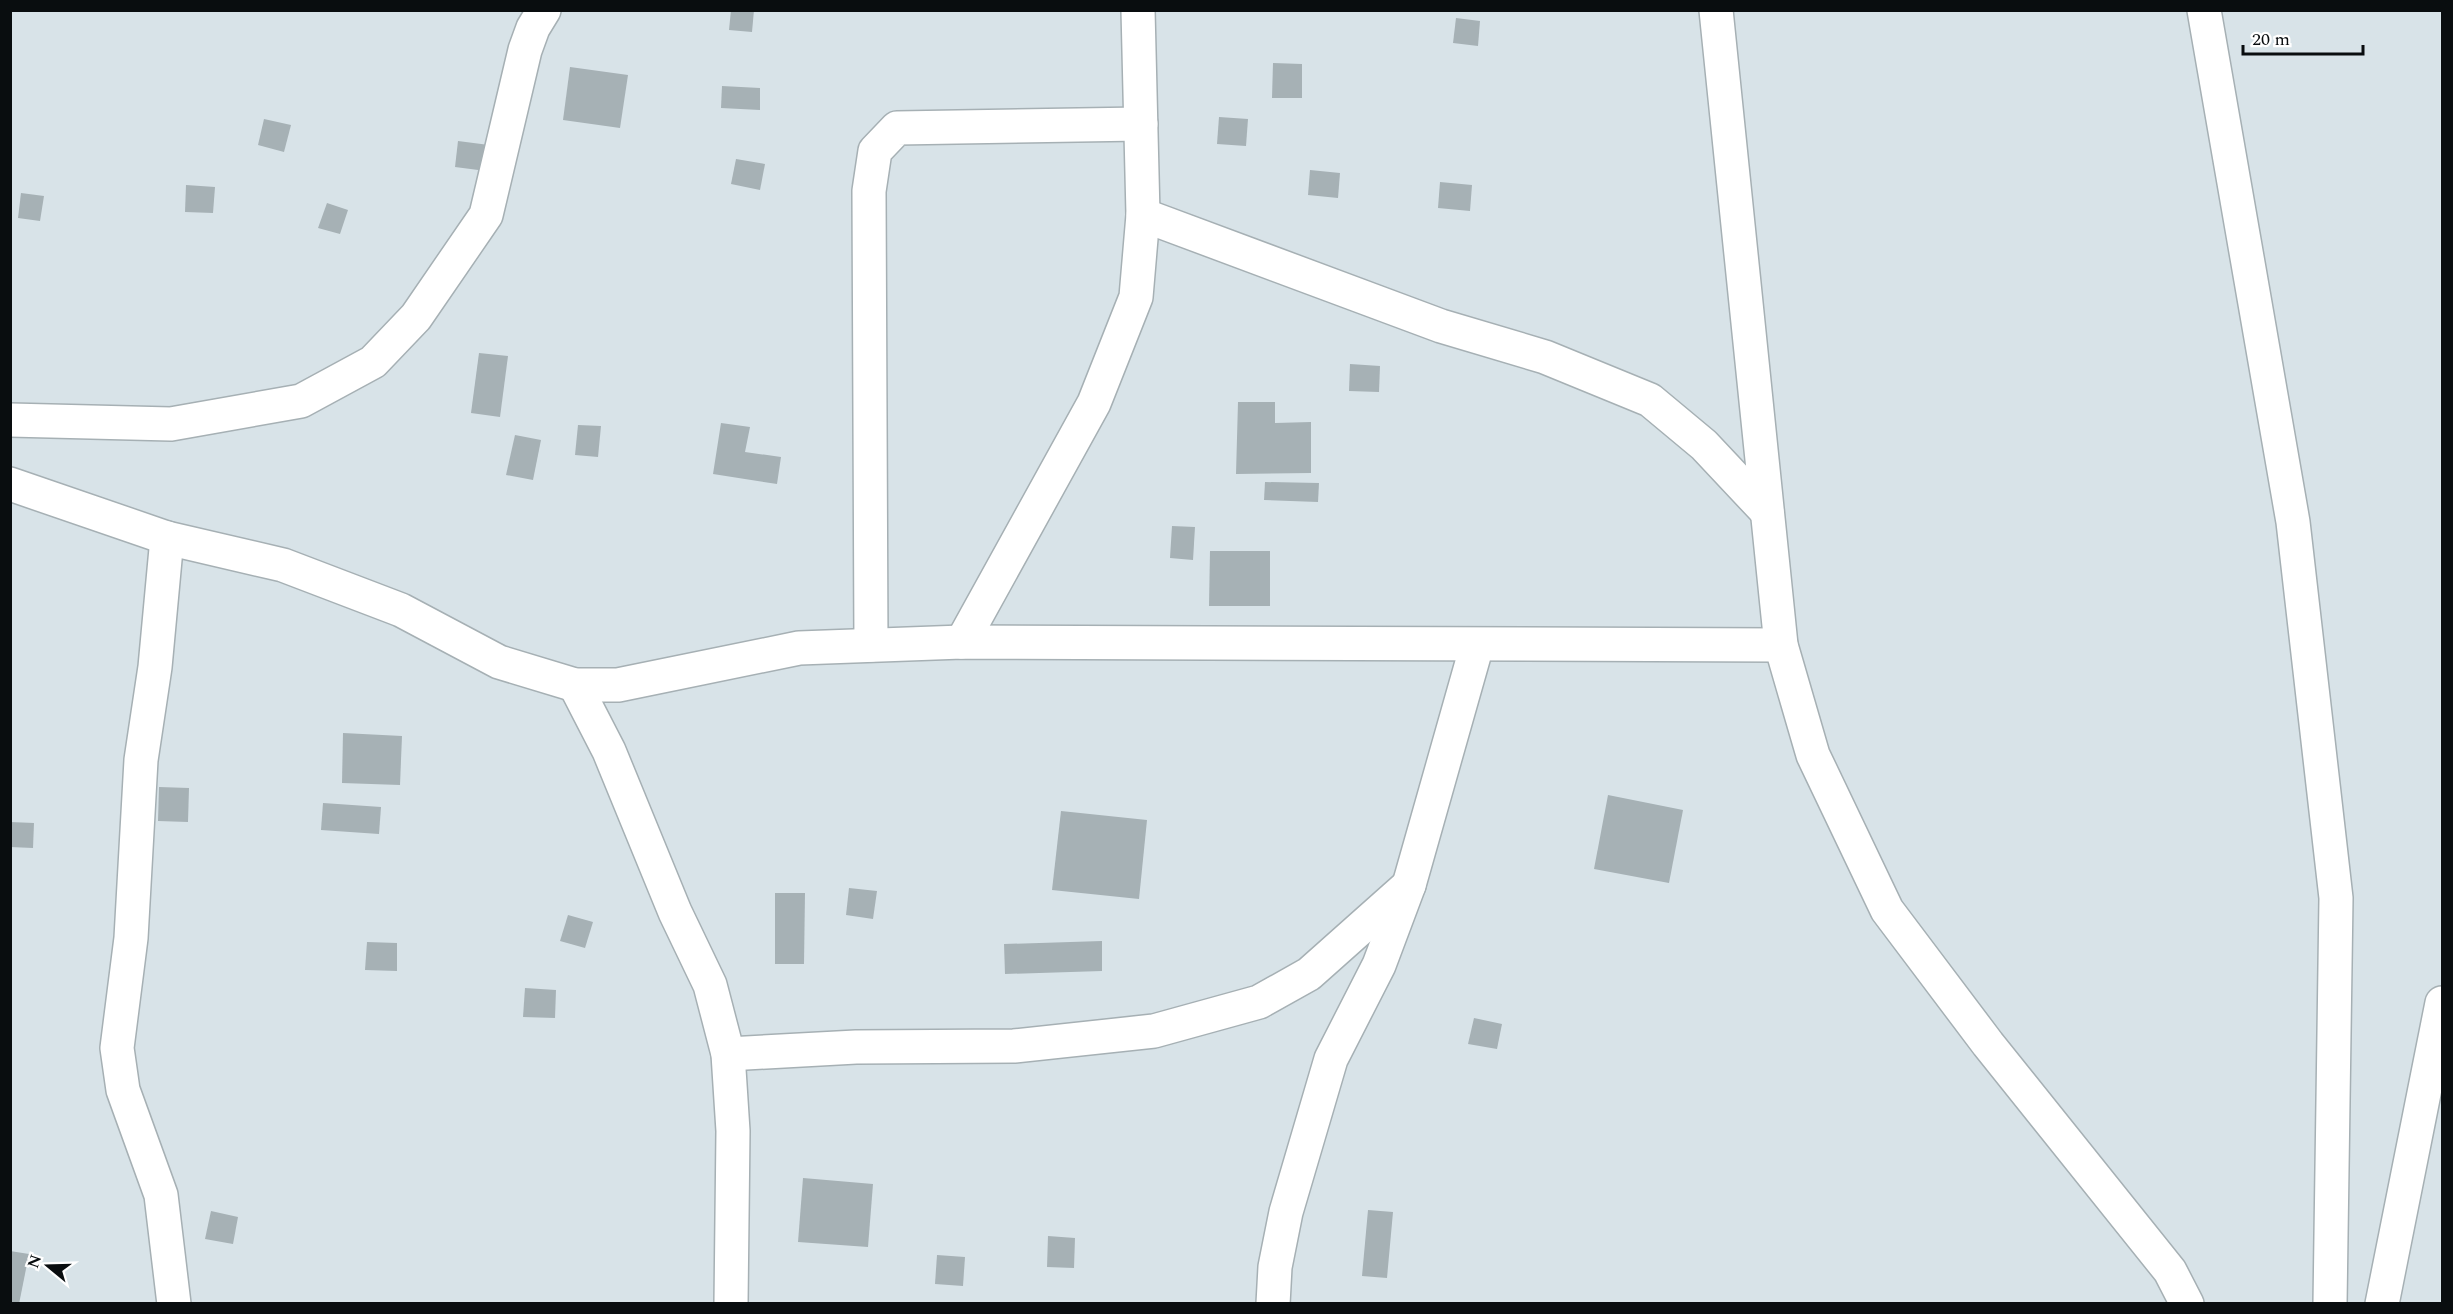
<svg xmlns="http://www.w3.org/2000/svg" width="2453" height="1314" font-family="Spectral,serif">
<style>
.building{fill:#a6b1b5}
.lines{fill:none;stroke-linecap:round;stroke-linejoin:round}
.minor-casing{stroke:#a6b0b4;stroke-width:36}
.minor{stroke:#fff;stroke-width:33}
</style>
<rect width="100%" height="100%" fill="#d8e3e8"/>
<!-- building -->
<g class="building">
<polygon points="731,10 754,10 752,32 729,30"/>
<polygon points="1456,18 1480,21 1478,46 1453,43"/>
<polygon points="1273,63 1302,64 1302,98 1272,98"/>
<polygon points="570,67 628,75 620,128 563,120"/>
<polygon points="722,86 760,88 760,110 721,108"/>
<polygon points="1219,117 1248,119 1246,146 1217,144"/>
<polygon points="264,119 291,125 284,152 258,145"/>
<polygon points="458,141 489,145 486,171 455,167"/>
<polygon points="736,159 765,164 760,190 731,184"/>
<polygon points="1310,170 1340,173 1338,198 1308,195"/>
<polygon points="1440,182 1472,185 1470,211 1438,208"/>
<polygon points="186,185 215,187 213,213 185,212"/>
<polygon points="21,193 44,196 40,221 18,218"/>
<polygon points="327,203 348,210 340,234 318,228"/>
<polygon points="479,353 508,356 500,417 471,413"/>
<polygon points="1350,364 1380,366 1379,392 1349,391"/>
<polygon points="1238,402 1275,402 1275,423 1311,422 1311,473 1236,474"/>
<polygon points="721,423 750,427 745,452 781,457 777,484 713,474"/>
<polygon points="578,425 601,426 598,457 575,455"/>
<polygon points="515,435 541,440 533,480 506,475"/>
<polygon points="1265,482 1319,483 1318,502 1264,500"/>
<polygon points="1172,526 1195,527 1193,560 1170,558"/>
<polygon points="1210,551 1270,551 1270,606 1209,606"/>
<polygon points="343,733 402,736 400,785 342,783"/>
<polygon points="159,787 189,788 188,822 158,821"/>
<polygon points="1608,795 1683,810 1669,883 1594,869"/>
<polygon points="323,803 381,807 379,834 321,830"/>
<polygon points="1061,811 1147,820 1139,899 1052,890"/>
<polygon points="10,822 34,823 33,848 10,847"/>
<polygon points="849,888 877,891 873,919 846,915"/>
<polygon points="775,893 805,893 804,964 775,964"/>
<polygon points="568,915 593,922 585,948 560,941"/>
<polygon points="1102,941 1102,971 1005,974 1004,944"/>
<polygon points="367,942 397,943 397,971 365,970"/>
<polygon points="525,988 556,990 555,1018 523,1017"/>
<polygon points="1474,1018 1502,1024 1497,1049 1468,1044"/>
<polygon points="803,1178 873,1184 868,1247 798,1242"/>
<polygon points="1368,1210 1393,1212 1387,1278 1362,1276"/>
<polygon points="211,1211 238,1217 233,1244 205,1239"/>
<polygon points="1048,1236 1075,1238 1074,1268 1047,1267"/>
<polygon points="10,1251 29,1254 19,1304 10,1304"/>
<polygon points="937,1255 965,1257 963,1286 935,1284"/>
</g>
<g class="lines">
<!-- minor casing -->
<g class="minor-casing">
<g id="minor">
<polyline points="1716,10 1781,645 1813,755 1887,910 1988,1044 2170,1271 2187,1304"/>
<polyline points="2204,10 2293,522 2336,898 2330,1304"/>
<polyline points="1143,215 1441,326 1545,357 1650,400 1704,445 1767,512"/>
<polyline points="10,420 171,424 301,401 373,362 416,317 486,215 525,50 533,28 544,10"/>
<polyline points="10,484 167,538 283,565 401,610 499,662 575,685 618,685 799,648 962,642 1781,645"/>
<polyline points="167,538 155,667 141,760 131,938 117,1048 123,1090 161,1195 174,1304"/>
<polyline points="962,642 1094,403 1136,297 1143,215 1138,10"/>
<polyline points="871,645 869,191 875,151 897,128 1141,124"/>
<polyline points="575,685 609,751 675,912 710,985 728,1054 733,1131 731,1304"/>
<polyline points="728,1054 856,1047 1014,1046 1154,1031 1259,1002 1309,974 1409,885"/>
<polyline points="1273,1304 1275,1267 1286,1212 1331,1059 1379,965 1409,885 1477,645"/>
<polyline points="2382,1304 2442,1003"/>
</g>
</g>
<!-- minor -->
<use href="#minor" class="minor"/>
</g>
<!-- border -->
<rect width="2453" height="1314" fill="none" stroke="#090d0f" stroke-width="24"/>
<!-- north arrow -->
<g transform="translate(48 1266) rotate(289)" stroke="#ffffff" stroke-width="4.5" paint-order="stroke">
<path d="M0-4.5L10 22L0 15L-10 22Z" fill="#090d0f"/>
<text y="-9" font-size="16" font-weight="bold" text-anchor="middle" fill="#090d0f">N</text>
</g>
<!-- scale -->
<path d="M2243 45v9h120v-9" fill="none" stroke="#090d0f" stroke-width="3"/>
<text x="2252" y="45" font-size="18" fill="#090d0f" stroke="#ffffff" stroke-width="4.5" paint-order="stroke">20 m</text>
</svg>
